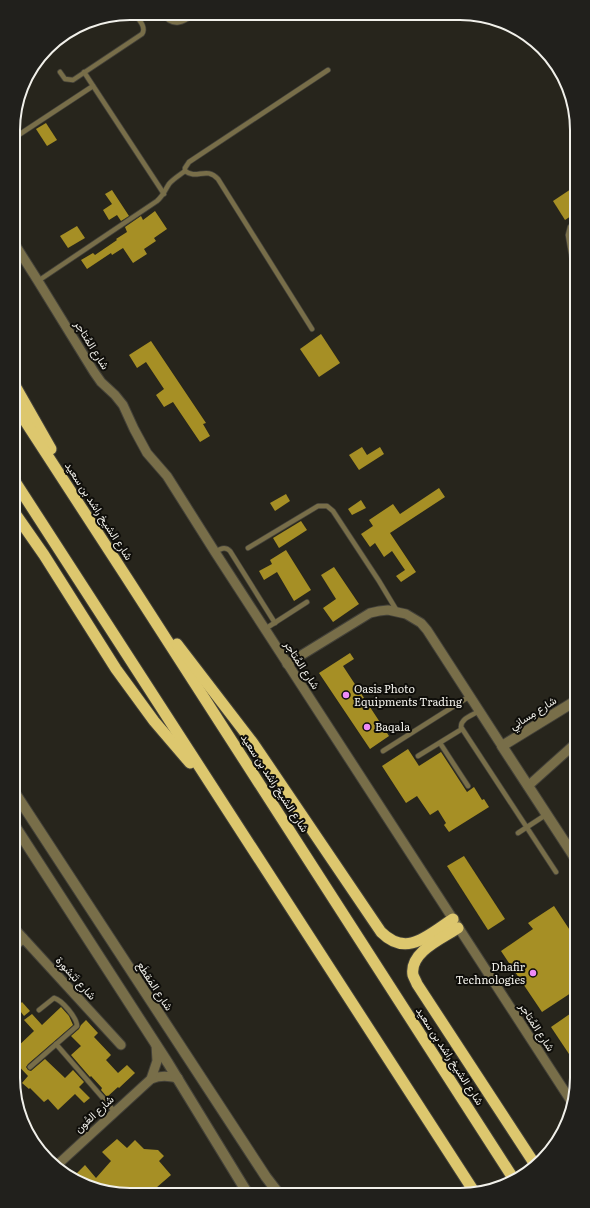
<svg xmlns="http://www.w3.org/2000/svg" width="590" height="1208" font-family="Literata,Vazirmatn,serif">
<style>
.building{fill:#a68f25}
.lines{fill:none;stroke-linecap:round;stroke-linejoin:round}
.service-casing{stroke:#434139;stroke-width:6}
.minor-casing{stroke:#434139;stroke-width:11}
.tertiary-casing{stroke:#434139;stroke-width:12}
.trunk-casing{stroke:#434139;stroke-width:13}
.service{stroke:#786e49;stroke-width:4.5}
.minor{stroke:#786e49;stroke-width:9}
.tertiary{stroke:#786e49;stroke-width:10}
.trunk{stroke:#ddc76e;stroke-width:11}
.poi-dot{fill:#ef8bf7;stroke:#0f0e0a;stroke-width:1.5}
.labels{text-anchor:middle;stroke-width:4;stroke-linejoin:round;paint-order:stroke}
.street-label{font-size:11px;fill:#f1f0ea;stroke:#0f0e0a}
.poi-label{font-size:11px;fill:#f1f0ea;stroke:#0f0e0a;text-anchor:start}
.rim{fill:none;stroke:#f1f0ea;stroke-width:2}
</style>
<rect width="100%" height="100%" fill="#27251c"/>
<!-- building -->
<g class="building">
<polygon points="46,123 57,140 47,146 36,129"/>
<polygon points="577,185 577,212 565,220 553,201"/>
<polygon points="112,190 129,216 121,221 117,215 109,220 103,210 112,204 105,194"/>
<polygon points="155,211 167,229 154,238 156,241 144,249 147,254 133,263 123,248 112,255 111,253 87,269 81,260 93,253 95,255 117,240 116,239 127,232 125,227 141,216 143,220"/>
<polygon points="77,226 85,238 68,248 60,236"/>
<polygon points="321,334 340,363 319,377 300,349"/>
<polygon points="151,341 206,423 203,424 210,436 200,442 173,402 164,407 156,395 164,389 146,362 137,368 129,355"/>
<polygon points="362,447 367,455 380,447 384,454 359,470 349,455"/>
<polygon points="439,488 445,497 390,533 416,572 401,582 396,576 405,570 392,551 384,557 375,543 370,547 361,534 373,526 369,520 393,504 400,514"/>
<polygon points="286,494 290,501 275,511 270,503"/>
<polygon points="361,500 366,508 352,515 348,509"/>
<polygon points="301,521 307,530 279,548 273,538"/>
<polygon points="286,550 311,590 294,601 277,572 264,580 259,571 272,564 270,560"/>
<polygon points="334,567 359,604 333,622 323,608 336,599 321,575"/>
<polygon points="350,653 354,659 343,666 389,736 370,749 319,673"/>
<polygon points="408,749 419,766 441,752 467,792 474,787 482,800 484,799 489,807 449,832 444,825 446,823 438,810 430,815 417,796 406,803 382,766"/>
<polygon points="464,856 505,919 488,930 447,866"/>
<polygon points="554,906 577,941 577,989 542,1012 501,951 533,929 528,923"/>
<polygon points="22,1002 30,1011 24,1016 17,1007"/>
<polygon points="61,1007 69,1016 73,1025 28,1064 26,1067 28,1070 31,1071 45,1059 65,1078 73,1070 84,1082 79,1087 90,1098 84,1103 75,1094 58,1110 48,1099 44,1102 30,1088 29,1089 22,1083 28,1076 13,1060 13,1051 34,1031 24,1020 32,1014 42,1025"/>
<polygon points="577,1009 577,1066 551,1027"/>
<polygon points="86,1020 98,1033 94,1037 111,1055 106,1060 118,1073 127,1065 135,1073 119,1088 118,1087 107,1097 101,1090 102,1088 91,1076 90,1077 71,1055 81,1046 71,1036 79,1029 81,1025"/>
<polygon points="117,1139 127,1148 135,1140 144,1149 158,1150 164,1156 159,1161 171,1175 149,1194 114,1194 74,1176 85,1165 96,1178 111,1161 102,1152"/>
</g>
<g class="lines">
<!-- service casing -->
<g class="service-casing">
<g id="service">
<path d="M162 13C173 29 184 22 196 13"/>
<path d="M60 72 65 79 73 80 142 34C147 27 138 19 134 13"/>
<polyline points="84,72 164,194"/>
<polyline points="14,138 93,86"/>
<path d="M185 171C197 180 206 166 218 179L312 329"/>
<path d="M38 281 157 201C163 196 165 190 169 184 173 179 180 175 185 171V168L189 162 328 70"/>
<polyline points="577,288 568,235 570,227 577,219"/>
<polyline points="248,548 318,506 327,506 333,511 379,581 397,611"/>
<path d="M215 552C220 549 225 546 230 551L275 623"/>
<polyline points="265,629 307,602"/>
<path d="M479 711C473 715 461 718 461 727L556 872"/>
<polyline points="440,743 468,786"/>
<polyline points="383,751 470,696"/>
<polyline points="418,756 462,729"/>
<polyline points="518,833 547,814"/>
<polyline points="56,1044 115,1112"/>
<path d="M30 1067 77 1026C77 1018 62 1000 54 998L39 1010"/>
</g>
</g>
<!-- minor casing -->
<g class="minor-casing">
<g id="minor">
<polyline points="14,243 38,281 94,372 101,382 115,395 123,405 134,429 147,453 167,476 215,552 571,1101"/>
<polyline points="287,664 370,613 379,611 388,610 406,614 421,623 427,630 502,746"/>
<polyline points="528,786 577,742"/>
<polyline points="13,927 121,1045"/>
<polyline points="13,948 23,938"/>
<path d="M151 1079C161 1075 168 1076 178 1078"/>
<polyline points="55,1167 151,1079 157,1061 156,1044"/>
</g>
</g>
<!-- tertiary casing -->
<g class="tertiary-casing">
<g id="tertiary">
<polyline points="13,790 266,1177 279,1194"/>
<polyline points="13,823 168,1063 248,1194"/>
<polyline points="577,861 502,746 577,700"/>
</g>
</g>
<!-- trunk casing -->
<g class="trunk-casing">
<g id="trunk">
<polyline points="14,384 51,449"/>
<polyline points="14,404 127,578 513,1178"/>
<polyline points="14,480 475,1193"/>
<polyline points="14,512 44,555 116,669 154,721 190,763"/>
<path d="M177 644 253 743 381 932C407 958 428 935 453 919"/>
<path d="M458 928C443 938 409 952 413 975 414 978 416 981 417 984L534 1163"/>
</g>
</g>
<!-- service -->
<use href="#service" class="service"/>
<!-- minor -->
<use href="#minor" class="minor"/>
<!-- tertiary -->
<use href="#tertiary" class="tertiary"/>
<!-- trunk -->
<use href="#trunk" class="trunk"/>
</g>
<!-- markers -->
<g class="poi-dot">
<circle cx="346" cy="695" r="4"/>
<circle cx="367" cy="727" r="4"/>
<circle cx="533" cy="973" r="4"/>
</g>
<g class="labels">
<!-- street labels -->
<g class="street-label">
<text transform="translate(92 345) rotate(58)" y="4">شارع المُتاجر</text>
<text transform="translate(99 511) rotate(57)" y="4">شارع الشيخ راشد بن سعيد</text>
<text transform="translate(302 665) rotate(57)" y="4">شارع المُتاجر</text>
<text transform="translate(533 713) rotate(-32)" y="4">شارع مِسانِي</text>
<text transform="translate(275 783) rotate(57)" y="4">شارع الشيخ راشد بن سعيد</text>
<text transform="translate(76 978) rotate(48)" y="4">شارع تَبْشورة</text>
<text transform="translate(155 986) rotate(57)" y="4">شارع المَقطَع</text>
<text transform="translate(537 1027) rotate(57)" y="4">شارع المُتاجر</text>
<text transform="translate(450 1056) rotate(57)" y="4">شارع الشيخ راشد بن سعيد</text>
<text transform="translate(94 1114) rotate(-43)" y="4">شارع العُون</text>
</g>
<!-- poi labels -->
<g class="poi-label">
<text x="354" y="693">Oasis Photo<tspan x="354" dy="13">Equipments Trading</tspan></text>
<text x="375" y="731">Baqala</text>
<text x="525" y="971" text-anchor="end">Dhafir<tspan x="525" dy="13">Technologies</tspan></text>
</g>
</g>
<!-- crop -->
<path d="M0 0H590V1208H0ZM130 20H460A110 110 0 0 1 570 130V1078A110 110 0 0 1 460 1188H130A110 110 0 0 1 20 1078V130A110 110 0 0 1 130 20Z" fill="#21201c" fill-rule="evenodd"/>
<path class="rim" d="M130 20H460A110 110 0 0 1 570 130V1078A110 110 0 0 1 460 1188H130A110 110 0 0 1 20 1078V130A110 110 0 0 1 130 20Z"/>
</svg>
